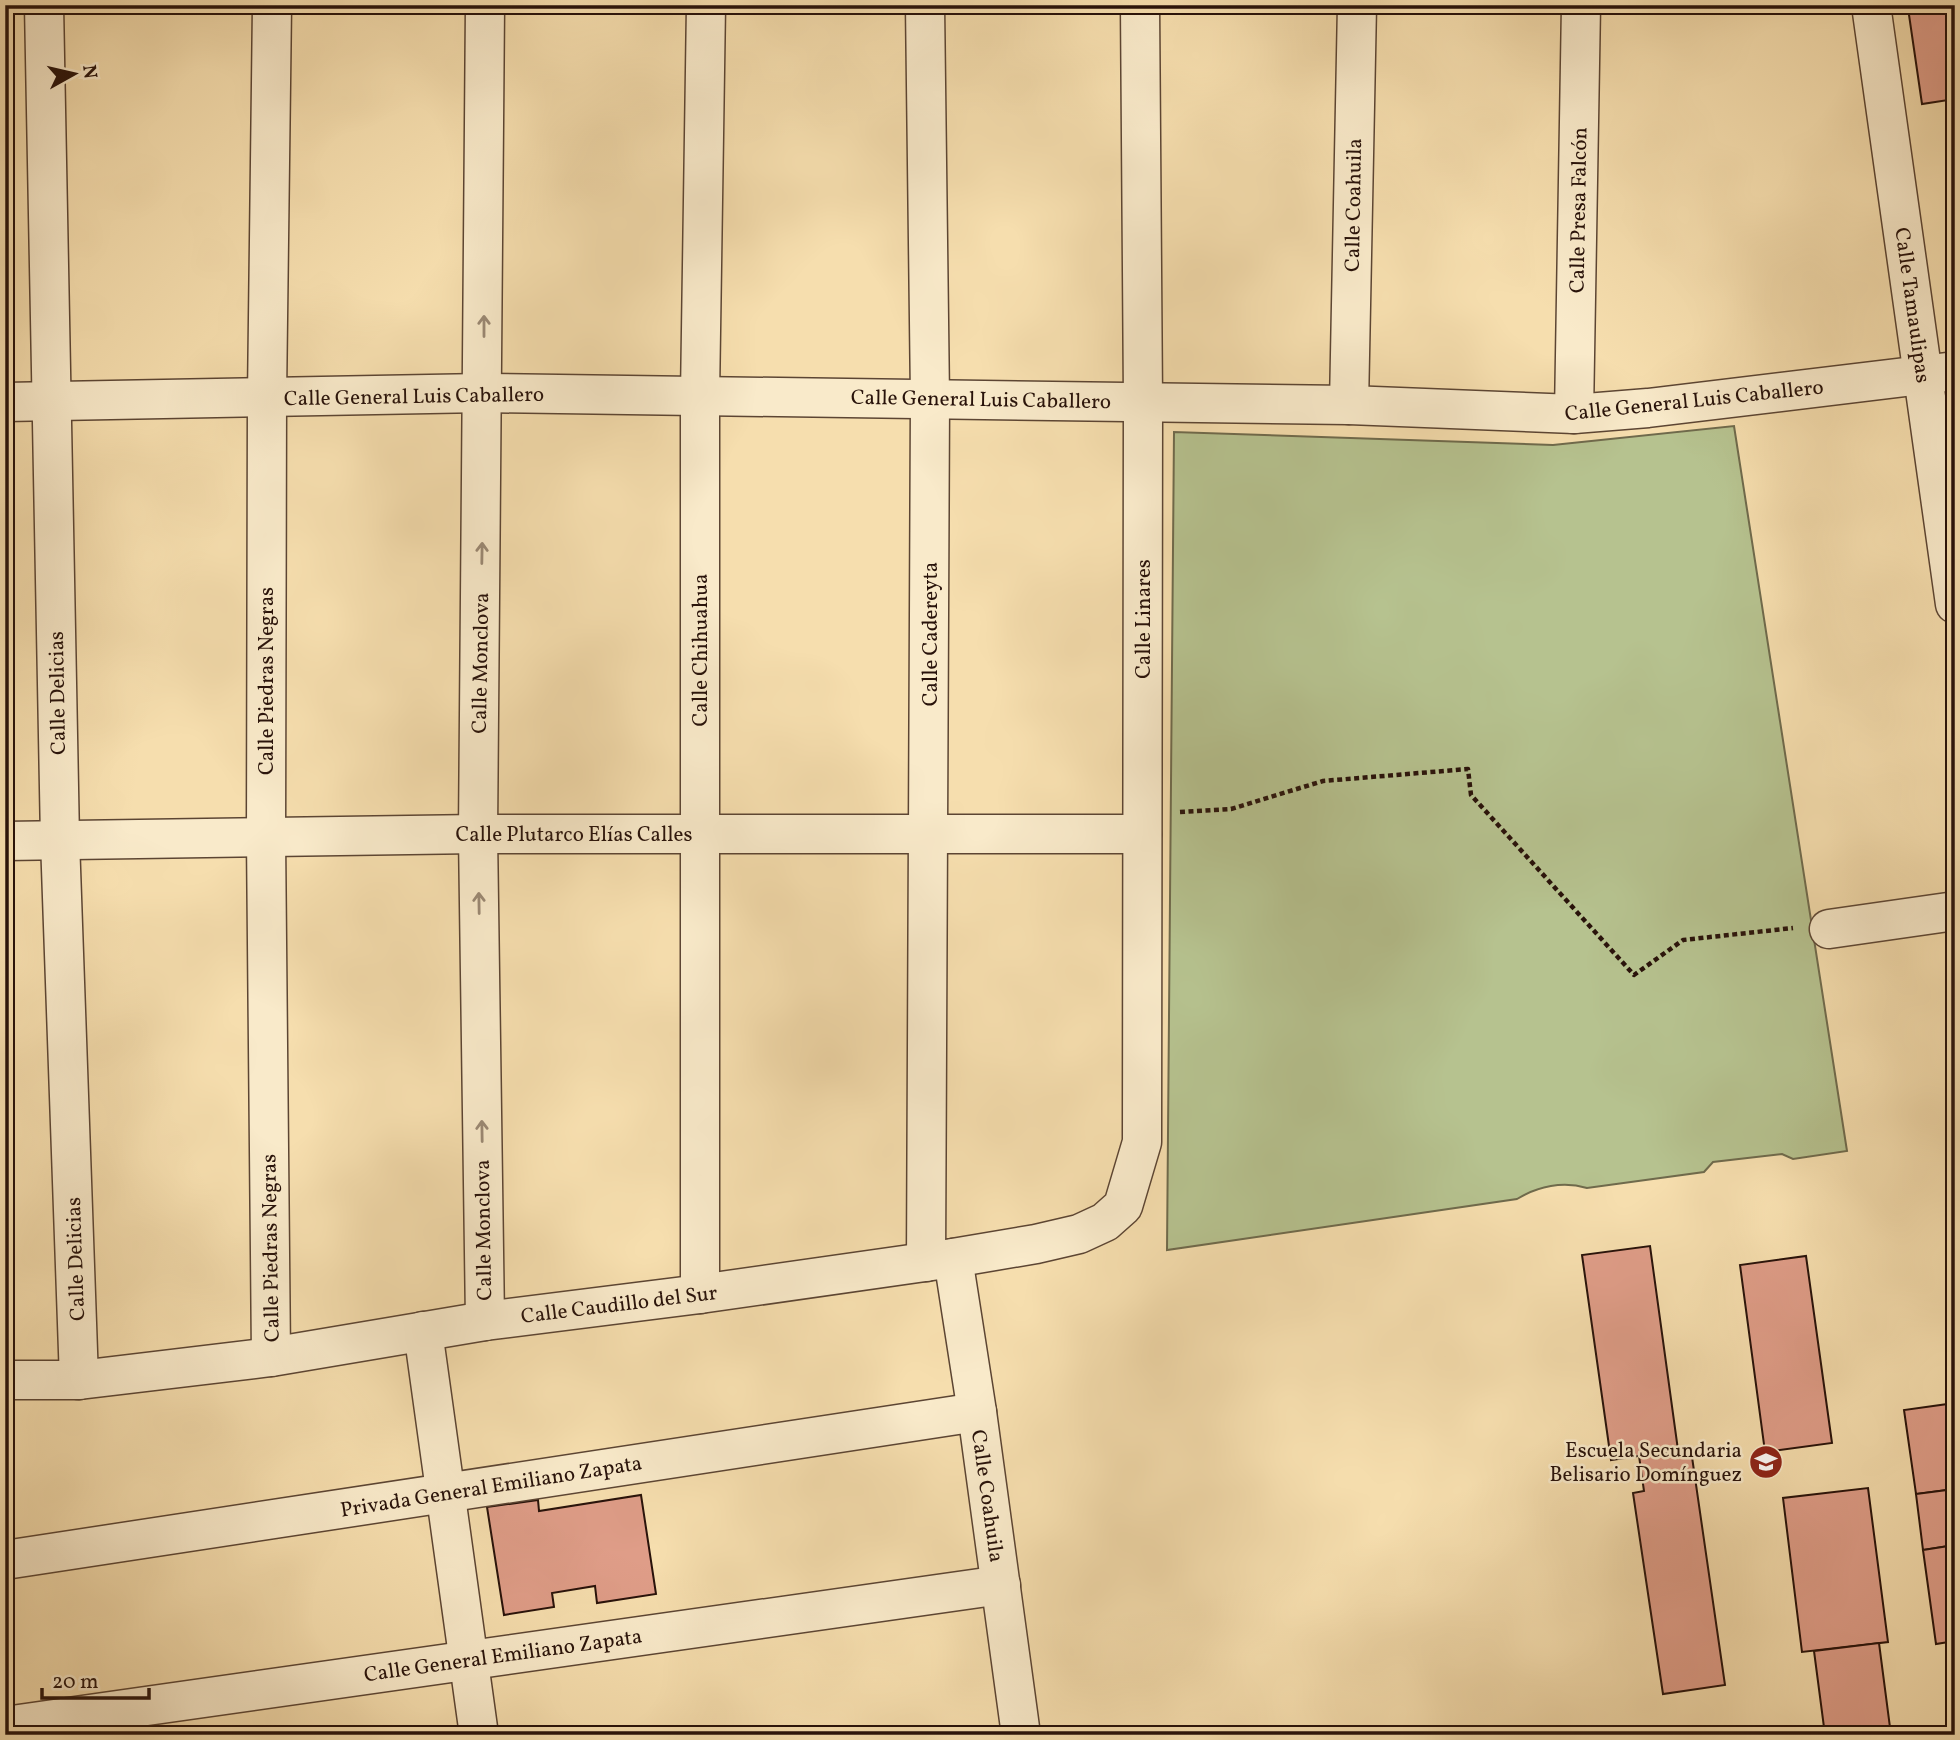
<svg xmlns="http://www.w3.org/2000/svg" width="1960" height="1740" font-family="Vollkorn,serif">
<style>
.green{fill:#b6c28f;stroke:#6f6a4c;stroke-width:2}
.building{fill:#df9d88;stroke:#28120a;stroke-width:2}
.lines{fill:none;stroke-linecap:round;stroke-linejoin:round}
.minor-casing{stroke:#5c4533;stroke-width:41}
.path{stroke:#28120a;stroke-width:4.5;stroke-dasharray:5 3.5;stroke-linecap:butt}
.minor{stroke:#f9eaca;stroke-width:38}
.oneway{stroke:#9b8974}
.labels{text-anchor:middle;stroke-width:5;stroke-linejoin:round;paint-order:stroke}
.street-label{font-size:21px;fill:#28120a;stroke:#f9eaca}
.poi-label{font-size:21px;fill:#28120a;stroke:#f9eaca;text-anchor:end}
</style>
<rect width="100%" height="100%" fill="#f6deae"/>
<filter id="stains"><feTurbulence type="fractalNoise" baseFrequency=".00286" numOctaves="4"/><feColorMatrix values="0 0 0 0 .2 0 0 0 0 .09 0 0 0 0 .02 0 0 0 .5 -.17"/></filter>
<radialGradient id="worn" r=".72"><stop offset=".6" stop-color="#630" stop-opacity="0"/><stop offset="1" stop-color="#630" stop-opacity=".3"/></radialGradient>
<!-- green -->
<path class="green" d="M1734 426 1847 1151 1793 1159 1782 1154 1713 1162 1704 1172 1587 1188C1563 1181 1538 1186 1517 1199L1167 1250 1174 432 1553 445Z"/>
<!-- building -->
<g class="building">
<polygon points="1926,5 1954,5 1955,99 1922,104 1908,8"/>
<polygon points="1650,1246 1678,1450 1611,1460 1582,1255"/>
<polygon points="1806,1256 1832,1443 1765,1452 1740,1265"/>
<polygon points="1955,1403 1955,1489 1916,1494 1904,1410"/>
<polygon points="1691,1450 1725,1685 1663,1694 1633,1493 1644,1491 1639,1456"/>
<polygon points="1868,1488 1888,1642 1802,1652 1783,1498"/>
<polygon points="1955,1489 1955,1545 1923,1550 1916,1494"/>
<polygon points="641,1495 656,1594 597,1603 595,1586 552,1593 554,1607 504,1615 487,1507 538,1500 539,1511"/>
<polygon points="1955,1545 1955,1641 1936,1644 1923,1550"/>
<polygon points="1879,1643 1891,1735 1825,1735 1814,1651"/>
</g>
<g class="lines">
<!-- minor casing -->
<g class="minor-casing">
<g id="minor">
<polyline points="44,5 60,840 79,1380"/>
<polyline points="925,5 930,399 926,1262"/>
<polyline points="1871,5 1955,604"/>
<polyline points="5,402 483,393 1349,405 1574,414 1648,408 1955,371"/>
<polyline points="1349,405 1357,5"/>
<polyline points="1574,414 1581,5"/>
<polyline points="5,841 478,834 1142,834"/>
<polyline points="1829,929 1955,911"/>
<polyline points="953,1258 977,1412 1021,1735"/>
<polyline points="700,1294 700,396 706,5"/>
<polyline points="485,1321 478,834 485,5"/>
<polyline points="423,1331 479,1735"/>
<polyline points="271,1357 266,838 267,397 272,5"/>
<polyline points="5,1380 79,1380 271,1357 485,1321 700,1294 953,1258 1036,1244 1079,1234 1105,1222 1123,1206 1142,1142 1143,401 1140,5"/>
<polyline points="5,1560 977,1412"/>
<polyline points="5,1726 1001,1585"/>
</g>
</g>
<!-- path -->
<polyline class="path" points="1180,812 1231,809 1323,781 1468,769 1471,795 1634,975 1683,940 1793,928"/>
<!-- minor -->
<use href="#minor" class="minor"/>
</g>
<!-- one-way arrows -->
<defs><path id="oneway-shaft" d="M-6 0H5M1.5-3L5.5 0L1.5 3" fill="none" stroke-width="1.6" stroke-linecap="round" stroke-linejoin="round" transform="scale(1.75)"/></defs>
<g class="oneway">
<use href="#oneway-shaft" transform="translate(484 326) rotate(-90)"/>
<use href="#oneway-shaft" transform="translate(482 553) rotate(-89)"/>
<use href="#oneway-shaft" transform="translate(479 903) rotate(-91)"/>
<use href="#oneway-shaft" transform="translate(482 1131) rotate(-91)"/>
</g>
<!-- icons -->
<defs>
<g id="school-disc" transform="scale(1.75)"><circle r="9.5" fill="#8f2418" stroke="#f9eaca"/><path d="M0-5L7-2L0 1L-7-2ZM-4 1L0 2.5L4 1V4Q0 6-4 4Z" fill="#fff"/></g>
</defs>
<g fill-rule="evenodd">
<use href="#school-disc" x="1766" y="1462"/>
</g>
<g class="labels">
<!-- street labels -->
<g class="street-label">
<text transform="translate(1353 205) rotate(-89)" y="7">Calle Coahuila</text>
<text transform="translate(1578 210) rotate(-89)" y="7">Calle Presa Falcón</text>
<text transform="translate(1913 305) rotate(82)" y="7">Calle Tamaulipas</text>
<text transform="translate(414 396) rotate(-1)" y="7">Calle General Luis Caballero</text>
<text transform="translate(981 399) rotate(1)" y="7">Calle General Luis Caballero</text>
<text transform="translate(1694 400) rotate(-6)" y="7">Calle General Luis Caballero</text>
<text transform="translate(1143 619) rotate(-90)" y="7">Calle Linares</text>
<text transform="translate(930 634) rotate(-90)" y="7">Calle Cadereyta</text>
<text transform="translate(700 650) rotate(-90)" y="7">Calle Chihuahua</text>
<text transform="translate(480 663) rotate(-89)" y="7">Calle Monclova</text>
<text transform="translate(266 681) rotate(-90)" y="7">Calle Piedras Negras</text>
<text transform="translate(57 693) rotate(-91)" y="7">Calle Delicias</text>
<text x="574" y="841">Calle Plutarco Elías Calles</text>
<text transform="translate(483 1230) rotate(-91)" y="7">Calle Monclova</text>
<text transform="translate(270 1248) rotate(-91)" y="7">Calle Piedras Negras</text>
<text transform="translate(75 1259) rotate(-92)" y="7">Calle Delicias</text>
<text transform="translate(619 1304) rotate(-7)" y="7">Calle Caudillo del Sur</text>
<text transform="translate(491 1486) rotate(-9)" y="7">Privada General Emiliano Zapata</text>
<text transform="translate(988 1496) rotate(82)" y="7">Calle Coahuila</text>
<text transform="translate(503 1655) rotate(-8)" y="7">Calle General Emiliano Zapata</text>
</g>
<!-- poi labels -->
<g class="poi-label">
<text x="1742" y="1457">Escuela Secundaria<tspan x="1742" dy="24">Belisario Domínguez</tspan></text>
</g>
</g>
<!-- margin -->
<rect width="1960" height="1740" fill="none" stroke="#f6deae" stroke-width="28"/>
<rect x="7" y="7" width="1946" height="1726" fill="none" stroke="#28120a" stroke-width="3.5"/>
<rect x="14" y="14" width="1932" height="1712" fill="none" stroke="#28120a" stroke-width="2"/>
<!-- north arrow -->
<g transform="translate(74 74) rotate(82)" stroke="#f9eaca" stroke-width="5" paint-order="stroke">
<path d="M0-5L12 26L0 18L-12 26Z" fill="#28120a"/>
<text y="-10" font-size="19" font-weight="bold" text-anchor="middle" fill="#28120a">N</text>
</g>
<!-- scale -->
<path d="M42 1688v10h107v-10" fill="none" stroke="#28120a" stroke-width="3.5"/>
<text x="52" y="1688" font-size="21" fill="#28120a" stroke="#f9eaca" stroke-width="5" paint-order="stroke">20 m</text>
<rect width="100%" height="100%" filter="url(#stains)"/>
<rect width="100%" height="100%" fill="url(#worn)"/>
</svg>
